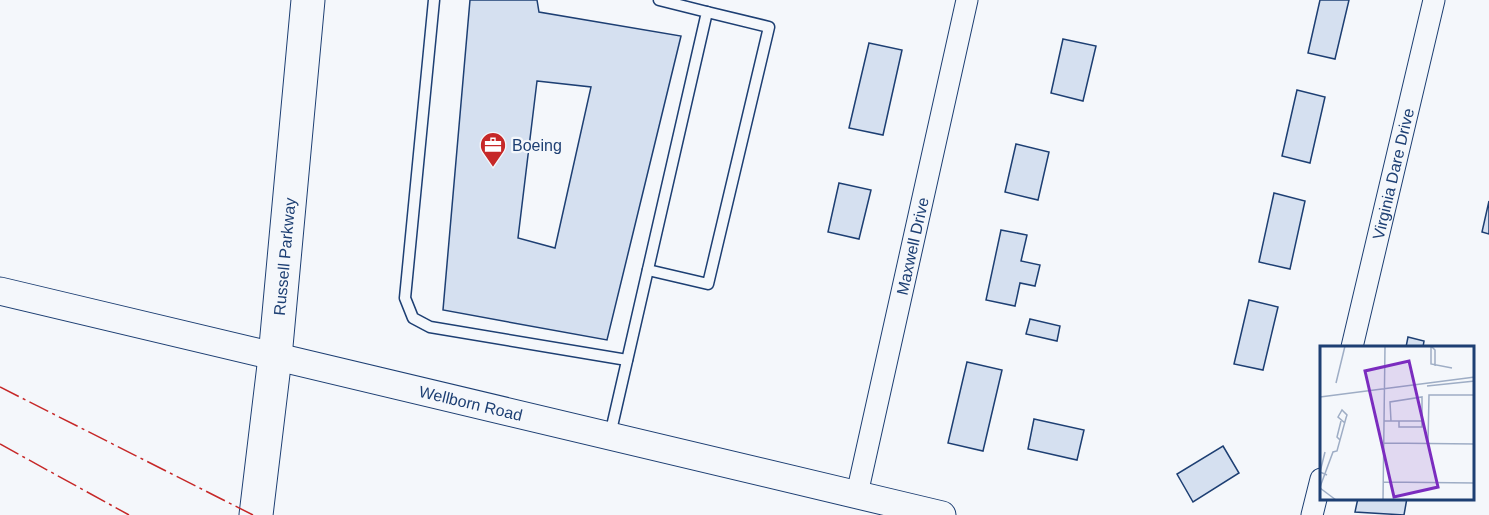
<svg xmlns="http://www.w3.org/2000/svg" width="1489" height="515" font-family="Helvetica,sans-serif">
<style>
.building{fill:#d5e0f0;stroke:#1d3f73;stroke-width:1.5;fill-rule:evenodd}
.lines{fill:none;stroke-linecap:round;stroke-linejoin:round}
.service-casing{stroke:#1d3f73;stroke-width:13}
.minor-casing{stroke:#1d3f73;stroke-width:23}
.tertiary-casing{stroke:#1d3f73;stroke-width:29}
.primary-casing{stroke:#1d3f73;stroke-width:35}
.service{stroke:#f4f7fb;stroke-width:10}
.minor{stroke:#f4f7fb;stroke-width:21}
.tertiary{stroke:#f4f7fb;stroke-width:27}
.primary{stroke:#f4f7fb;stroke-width:33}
.power{stroke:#c62828;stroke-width:1.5;stroke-dasharray:21 4.5 3 4.5;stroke-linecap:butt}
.labels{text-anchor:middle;stroke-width:4.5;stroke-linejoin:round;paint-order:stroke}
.poi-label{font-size:16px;fill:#1d3f73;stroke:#f4f7fb;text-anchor:start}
.street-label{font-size:16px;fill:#1d3f73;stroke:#f4f7fb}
.inset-road{fill:none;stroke:#9eadc5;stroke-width:1.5}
.view{fill:#7b2cbf;fill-opacity:0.15;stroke:#7b2cbf;stroke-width:3}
.inset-edge{fill:none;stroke:#1d3f73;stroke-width:3}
</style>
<rect width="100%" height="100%" fill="#f4f7fb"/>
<!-- building -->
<g class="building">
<path d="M470 0H537L539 12 681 36 607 340 443 310ZM537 81 591 87 555 248 518 238Z"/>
<polygon points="1320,0 1349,0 1335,59 1308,53"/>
<polygon points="1063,39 1096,46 1083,101 1051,93"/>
<polygon points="869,43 902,50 883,135 849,128"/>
<polygon points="1297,90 1325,97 1310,163 1282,156"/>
<polygon points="1016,144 1049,152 1038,200 1005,192"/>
<polygon points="839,183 871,190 859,239 828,232"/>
<polygon points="1274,193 1305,201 1290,269 1259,262"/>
<polygon points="1489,201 1489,234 1482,232"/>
<polygon points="1001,230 1027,235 1021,261 1040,265 1035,286 1020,283 1015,306 986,300"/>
<polygon points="1249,300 1278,307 1263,370 1234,364"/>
<polygon points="1030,319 1060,326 1057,341 1026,334"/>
<polygon points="1408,337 1424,341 1423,347 1406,347"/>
<polygon points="967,362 1002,370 983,451 948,443"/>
<polygon points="1034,419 1084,430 1077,460 1028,449"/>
<polygon points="1223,446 1239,473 1193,502 1177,474"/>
<polygon points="1358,498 1407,498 1404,515 1355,512"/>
</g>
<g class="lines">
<!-- service casing -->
<g class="service-casing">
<g id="service">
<polyline points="434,0 405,298 413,318 430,327 627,360"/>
<polyline points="648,270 708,284 769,27 707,12"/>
<polyline points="610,435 707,12 659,0"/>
</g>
</g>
<!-- minor casing -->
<g class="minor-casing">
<g id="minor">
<path id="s1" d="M1352 347 1434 0"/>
<path id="s2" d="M857 494 967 0"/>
<polyline points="1312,515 1321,479"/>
</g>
</g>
<!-- tertiary casing -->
<g class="tertiary-casing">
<g id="tertiary">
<path id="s3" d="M0 291 942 515"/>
</g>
</g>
<!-- primary casing -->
<g class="primary-casing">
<g id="primary">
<path id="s4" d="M256 515 275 357 308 0"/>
</g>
</g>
<!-- service -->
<use href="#service" class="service"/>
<!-- minor -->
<use href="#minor" class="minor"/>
<!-- tertiary -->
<use href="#tertiary" class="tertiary"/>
<!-- primary -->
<use href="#primary" class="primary"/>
<!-- power -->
<g class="power">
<polyline points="0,387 253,515"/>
<polyline points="0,444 129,515"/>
</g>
</g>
<!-- icons -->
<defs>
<g id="office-pin" transform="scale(1.35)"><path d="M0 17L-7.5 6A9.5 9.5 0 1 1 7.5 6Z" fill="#c62828" stroke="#f4f7fb"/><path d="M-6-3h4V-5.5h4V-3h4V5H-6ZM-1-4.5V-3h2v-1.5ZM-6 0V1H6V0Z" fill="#fff"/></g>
</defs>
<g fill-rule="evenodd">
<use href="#office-pin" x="493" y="145"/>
</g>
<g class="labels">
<!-- poi labels -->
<g class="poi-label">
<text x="512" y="151">Boeing</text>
</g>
<!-- street labels -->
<g class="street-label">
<text dy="6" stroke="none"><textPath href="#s1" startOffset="178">Virginia Dare Drive</textPath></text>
<text dy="6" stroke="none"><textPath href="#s2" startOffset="254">Maxwell Drive</textPath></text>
<text dy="6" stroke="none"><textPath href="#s4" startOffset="260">Russell Parkway</textPath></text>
<text dy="6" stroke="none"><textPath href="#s3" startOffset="484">Wellborn Road</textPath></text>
</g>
</g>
<!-- overview -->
<g transform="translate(1320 346)">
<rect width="154" height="154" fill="#f4f7fb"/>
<path class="inset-road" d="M111 0V18L132 22M112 1 115 4V20M16 37 25 0M107 40 155 35M0 51 155 31M64 75H102V51L70 56 71 75M79 75V81H102V75M20 94 17 91 21 75M64 97 155 98M108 97 109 49H155M5 106 0 126 7 129M63 136 155 137M0 141 13 106 17 105 26 72 27 69 22 64 18 71 25 77M0 142 16 154M63 154 65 0"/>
<path class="view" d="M89 15 118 141 74 151 45 25Z"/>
<rect width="154" height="154" class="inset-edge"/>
</g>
</svg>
